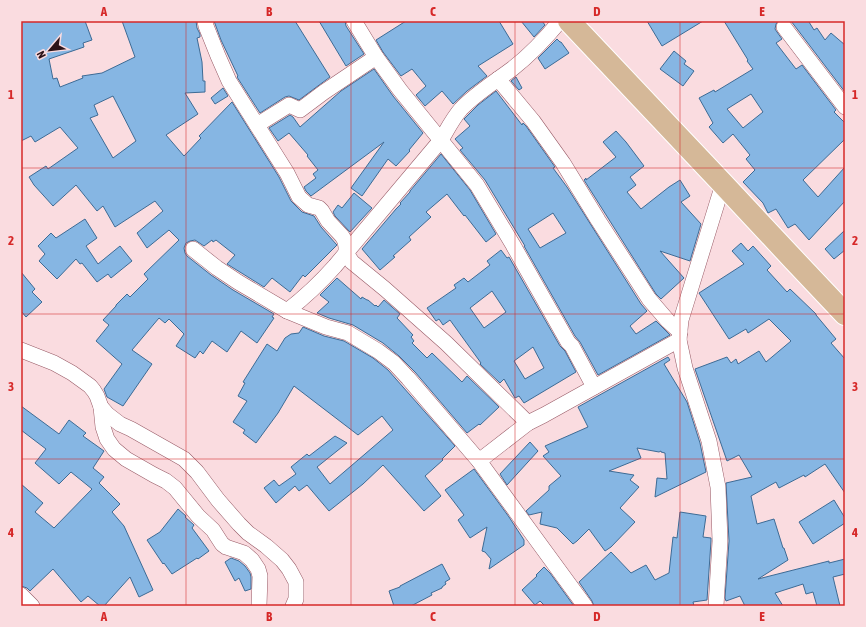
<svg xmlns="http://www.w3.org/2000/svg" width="866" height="627" font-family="'Asap Condensed',sans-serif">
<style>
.building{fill:#86b6e3;stroke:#3d6b95;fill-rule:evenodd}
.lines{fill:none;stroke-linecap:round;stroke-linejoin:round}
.street-casing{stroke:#985a66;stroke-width:16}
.primary-casing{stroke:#fff;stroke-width:24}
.street{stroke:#fff;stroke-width:15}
.primary{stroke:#d5b898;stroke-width:22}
.grid{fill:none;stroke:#d62828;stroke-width:1;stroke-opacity:0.55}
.neatline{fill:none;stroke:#d62828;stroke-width:1.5}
.grid-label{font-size:13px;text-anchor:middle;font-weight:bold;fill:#d62828}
</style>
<rect width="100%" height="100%" fill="#fadce0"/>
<!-- building -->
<g class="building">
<path d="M21 21H85L92 40 83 43 84 47 49 59 53 79 57 78 60 87 83 78 82 76 102 73 135 57 122 21H196L197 28 200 34V37L197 38 202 62 203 81H205V92L185 93 198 114 166 135 184 156 201 138 199 136 232 102 279 177 291 201 302 212 314 216 321 227 336 244 337 245 305 277 303 275 290 292 272 278 264 287 227 264 235 255 216 240 213 242 212 240 204 246 195 240 190 241 186 243 184 248 185 253 187 256 211 275 233 290 274 314 272 317 274 318 257 343 241 331 227 352 212 341 203 354 200 351 195 358 176 346 184 334 169 319 165 323 159 318 132 350 152 364 123 406 107 397 104 389 122 364 96 341 109 325 103 320 116 306V305L127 294 130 297 148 279 144 274 179 240 169 230 147 248 137 233 163 211 155 201 115 227 103 206 97 211 76 185 53 206 34 185 29 177 46 166 48 169 78 148 60 127 35 142 31 136 21 141ZM113 96 136 141 113 158 90 118 98 115 94 105Z"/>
<polygon points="214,21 295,21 330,77 299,100 289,96 285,97 260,113 237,77 238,76 221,40"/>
<polygon points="319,21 345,21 346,26 364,54 346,66"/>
<polygon points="406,21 499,21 513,44 478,66 487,76 467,91 453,104 442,91 425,106 416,95 426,86 412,69 401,76 383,52 376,40"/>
<polygon points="521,21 542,21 545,25 534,37"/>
<polygon points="647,21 703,21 662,46"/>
<path d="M724 21H778L776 24 775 29 777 32 782 39 776 43 796 69 802 65 836 110 834 112 845 123V139L803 180 818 197 845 167V201L809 240 795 224 788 228 776 209 768 213 763 203 743 182 755 170 746 159 750 155 733 134 723 143 709 127 713 123 699 98 714 90 715 92 753 69 747 61 748 60ZM751 94 763 112 743 128 727 109Z"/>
<polygon points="791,21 810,21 809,22 814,30 817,28 825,40 831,33 845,45 845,92"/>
<polygon points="557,39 560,42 561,42 569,53 545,69 538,58"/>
<polygon points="674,51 686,61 684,64 694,71 683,86 660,69"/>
<polygon points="374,69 393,96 423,133 409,150 410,151 396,166 388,159 362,196 351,188 384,142 311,196 306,191 304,187 316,178 313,174 318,170 307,156 308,155 289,133 278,141 269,128 290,115 293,117 300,127 341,91"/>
<polygon points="516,77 522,88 519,90 511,81"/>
<polygon points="223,88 228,96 215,104 211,98"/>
<path d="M496 91 522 125 523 123 526 126 555 167 553 168 567 187 641 304 647 311 630 326 636 334 656 321 670 335 598 375 580 342 575 336 524 246H525L485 180 460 150 463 148 455 139 470 126 464 119 478 105ZM553 213 566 233 540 248 528 229Z"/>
<polygon points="616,131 626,142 644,166 630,177 636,185 627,192 641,209 669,187 680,180 690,196 681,202 701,224 690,261 660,251 684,278 661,299 656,294 584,180 586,178 586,180 616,157 603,142"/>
<polygon points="441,154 470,190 496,234 486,242 465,215 464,216 447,194 426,212 431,217 409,237 411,240 393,256 395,257 380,270 362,249 396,209 401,204 400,203 410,192 410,191"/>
<polygon points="354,193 372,208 350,232 335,216 333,212 338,205 342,208"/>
<polygon points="85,219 97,238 86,246 98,264 120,246 132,261 111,278 108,274 97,282 82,263 80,264 76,259 57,279 39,261 45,254 38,246 51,233 56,238"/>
<polygon points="845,230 845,250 834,259 825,249"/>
<polygon points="741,243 748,251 753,246 771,266 767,270 787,292 790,289 816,314 816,315 836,339 831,343 845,359 845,493 825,464 805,477 804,475 779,488 776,482 751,496 757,524 774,519 783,548 784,548 788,560 758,579 829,561 829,563 845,559 845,574 833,577 840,606 817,606 813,592 806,594 803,584 775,593 783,606 745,606 740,596 726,601 725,598 729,541 726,483 752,477 739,455 727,461 695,369 727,357 731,363 736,359 738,364 759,351 766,362 791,341 769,319 748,333 746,329 729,339 699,293 744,264 732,251"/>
<path d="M501 250 507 258 509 257 560 346 565 351 576 372 524 403 519 396 515 398 504 379 500 383 480 364 481 363 450 320 443 325 439 319 436 321 427 308 456 288 454 285 464 278 468 282 490 265 487 261ZM492 291 506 312 484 328 470 308ZM533 347 544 368 525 379 514 361Z"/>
<polygon points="21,272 35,289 32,292 42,302 26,317 21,311"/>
<polygon points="337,278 361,299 362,297 367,300 368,300 375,306 376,305 378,307 384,300 400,314 397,318 413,335 411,337 414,341 412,343 427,358 432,353 462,382 467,376 499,407 480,425 479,424 467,433 415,372 399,356 383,343 353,325 329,318 317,313 329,302 320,295"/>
<polygon points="303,327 324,336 344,341 373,358 388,370 455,446 442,459 443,460 425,476 441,496 424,511 383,465 363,484 329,511 307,485 299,491 295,486 276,503 264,488 274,480 279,486 296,474 291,467 307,454 309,456 335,436 347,443 317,467 330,484 393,430 382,416 358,435 294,386 278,413 256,443 243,433 245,430 233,422 247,401 238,396 245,383 243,382 267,344 277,351 285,338 291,334 299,333"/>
<polygon points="668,357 670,360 664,364 687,402 700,443 706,472 655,497 657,478 667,479 665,453 661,452 661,451 659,452 637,448 641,458 609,471 634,475 630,480 639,487 620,508 635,522 611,547 605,551 589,529 577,541 573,544 557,528 540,524 542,512 529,515 526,511 549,490 549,486 561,476 543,456 549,452 545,446 588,427 578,407"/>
<polygon points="21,406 59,434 69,420 86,433 83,436 104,451 93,468 104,477 99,483 120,504 112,512 124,526 153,590 139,597 130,577 104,606 100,606 88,596 81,602 53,569 30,591 27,588 21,586 21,484 43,503 35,512 54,528 92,489 71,472 59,484 35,463 46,449 21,430"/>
<polygon points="530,442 538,451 507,485 500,474"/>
<polygon points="474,469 509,517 524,540 524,545 489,569 491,559 485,552 482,551 487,527 470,538 458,520 464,515 445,490"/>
<polygon points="834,500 845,518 845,523 813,544 799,522"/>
<polygon points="178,509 186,516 185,517 194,525 192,528 209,551 198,559 197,558 172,574 164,563 163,564 147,540 160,532"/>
<polygon points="680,512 706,516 703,537 711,538 711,541 707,600 693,602 694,606 594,606 592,601 579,582 611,552 631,573 646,565 655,580 669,573 673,537 677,538"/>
<polygon points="231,558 239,561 245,566 250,573 251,577 251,589 245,591 239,578 235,581 225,562"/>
<polygon points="442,564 450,579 445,582 446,584 442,587 442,588 431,593 432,595 411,606 394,606 389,591 400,587 400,586"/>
<polygon points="544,567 550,573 574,606 545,606 540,601 535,605 522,590 537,576 536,575"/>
</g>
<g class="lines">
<!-- street casing -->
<g class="street-casing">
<g id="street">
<polyline points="205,21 206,26 218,56 229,81 287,173 299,197 308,205 319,208 322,211 328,221 342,236 345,241 346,247 346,253 352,262 385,289 446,343 528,423"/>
<polyline points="354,21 376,57 400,90 477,185 513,245 568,342 572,346 594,387"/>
<polyline points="784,27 845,107"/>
<polyline points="498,79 533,121 563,163 598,220 649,299 668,321 680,332"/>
<polyline points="257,125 289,105 300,110 324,92 376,57"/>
<polyline points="193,249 217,268 238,282 287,311 326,327 348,333 378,351 394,363 408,378 479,461 585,606"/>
<path d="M287 311C305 297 320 283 335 266L441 140C447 130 453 118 461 109 475 94 496 81 512 69 530 55 546 38 560 21"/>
<polyline points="21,350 54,363 72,373 90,386 94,391 97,396 101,407 107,414 120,424 131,429 184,459 197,472 218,500 239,524 248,533 266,546 282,560 289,569 296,582 296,599 293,606"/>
<polyline points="101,407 103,427 107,439 114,449 126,459 154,475 166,481 175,488 198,516 213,530 222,544 226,547 244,553 252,560 258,569 260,576 259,606"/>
<polyline points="479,461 528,423 544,415 679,340"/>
<polyline points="21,595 32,606"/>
<polyline points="716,606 720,541 718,487 709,441 685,368 679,340 681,320 723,184"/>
</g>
</g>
<!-- primary casing -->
<g class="primary-casing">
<polyline id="primary" points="569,21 723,184 794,260 845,314"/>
</g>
<!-- street -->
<use href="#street" class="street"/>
<!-- primary -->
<use href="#primary" class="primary"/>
</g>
<!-- grid -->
<path class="grid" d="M186 21V606M351 21V606M515 21V606M680 21V606M21 168H845M21 314H845M21 459H845"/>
<!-- border -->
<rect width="866" height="627" fill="none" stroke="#fadce0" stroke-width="44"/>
<!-- north arrow -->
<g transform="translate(50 50) rotate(242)" stroke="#fadce0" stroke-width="3" paint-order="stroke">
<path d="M0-3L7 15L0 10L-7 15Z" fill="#2c1318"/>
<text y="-6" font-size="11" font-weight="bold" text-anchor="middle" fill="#2c1318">N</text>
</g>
<rect x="22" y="22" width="822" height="583" class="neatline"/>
<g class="grid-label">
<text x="104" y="16">A</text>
<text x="269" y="16">B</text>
<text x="433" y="16">C</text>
<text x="597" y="16">D</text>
<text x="762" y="16">E</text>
<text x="11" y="99">1</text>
<text x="855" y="99">1</text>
<text x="11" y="245">2</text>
<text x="855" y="245">2</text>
<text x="11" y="391">3</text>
<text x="855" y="391">3</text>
<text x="11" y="537">4</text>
<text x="855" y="537">4</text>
<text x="104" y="621">A</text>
<text x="269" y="621">B</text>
<text x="433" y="621">C</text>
<text x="597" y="621">D</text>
<text x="762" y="621">E</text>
</g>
</svg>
